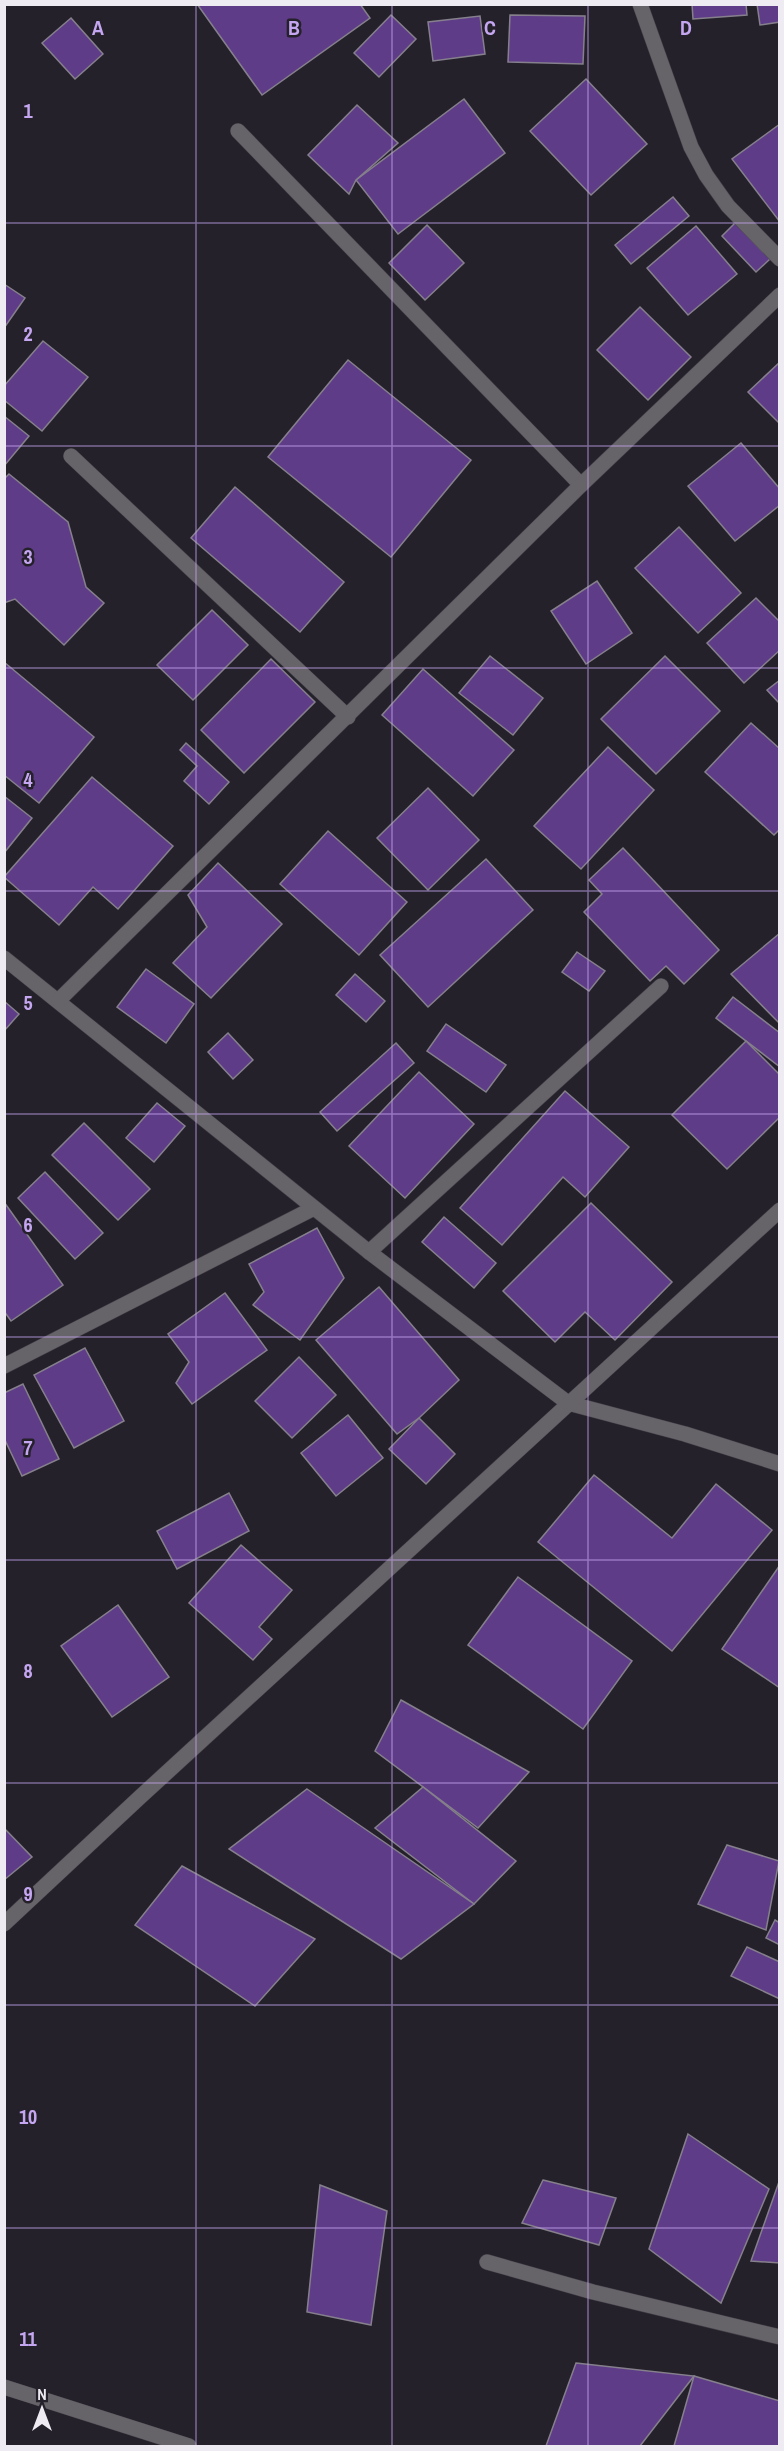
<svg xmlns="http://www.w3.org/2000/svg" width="784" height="2451" font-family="'Archivo Narrow',sans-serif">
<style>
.building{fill:#5f3c88;stroke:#85808c;stroke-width:1.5}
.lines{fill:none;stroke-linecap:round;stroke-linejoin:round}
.minor-casing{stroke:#413d47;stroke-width:16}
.minor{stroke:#666469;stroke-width:15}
.grid{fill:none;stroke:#c5a6f0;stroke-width:1.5;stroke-opacity:0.55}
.grid-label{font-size:20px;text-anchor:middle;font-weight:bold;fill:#c5a6f0;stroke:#25212b;stroke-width:5;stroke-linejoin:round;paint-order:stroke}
</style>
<rect width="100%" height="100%" fill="#25212b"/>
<!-- building -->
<g class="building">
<polygon points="197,4 360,4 370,18 262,95"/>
<polygon points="692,4 746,4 747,15 693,19"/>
<polygon points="757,4 780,4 780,22 760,25"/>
<polygon points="391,15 416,39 379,77 354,53"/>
<polygon points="510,15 585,16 583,64 508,62"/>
<polygon points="480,16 485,54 433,61 428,22"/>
<polygon points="71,18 103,54 75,79 42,43"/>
<polygon points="586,79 647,144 591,195 530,131"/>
<polygon points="464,99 505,153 398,234 356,180"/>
<polygon points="357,105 398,143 356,180 349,194 308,155"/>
<polygon points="780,124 780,222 732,159"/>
<polygon points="673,197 689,216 631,264 615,245"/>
<polygon points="735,223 770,259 756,272 722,236"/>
<polygon points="427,225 464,263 425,300 389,263"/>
<polygon points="696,226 737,274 688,315 647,268"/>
<polygon points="4,284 25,298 4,328"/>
<polygon points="640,307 691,357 648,400 597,350"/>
<polygon points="43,341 88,377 42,431 4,400 4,386"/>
<polygon points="348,360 471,460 391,557 268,457"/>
<polygon points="780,362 780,424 748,392"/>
<polygon points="4,416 29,436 4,466"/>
<polygon points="741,443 780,489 780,505 735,541 688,486"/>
<polygon points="9,474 68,522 86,587 104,603 64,645 15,599 4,603 4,479"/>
<polygon points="235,487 344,582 300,632 191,538"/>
<polygon points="679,527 741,593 698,633 635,568"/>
<polygon points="597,581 632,633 586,664 551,611"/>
<polygon points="756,598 780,622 780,650 744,683 707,643"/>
<polygon points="212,610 248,645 193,700 157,665"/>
<polygon points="490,656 543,698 513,735 459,693"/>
<polygon points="665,656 720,711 656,774 601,719"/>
<polygon points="271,659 315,702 244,773 201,730"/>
<polygon points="4,662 94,737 39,803 4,775"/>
<polygon points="423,669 514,750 473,796 382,715"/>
<polygon points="780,680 780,704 767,690"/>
<polygon points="751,723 780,749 780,829 774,835 705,772"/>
<polygon points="186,743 229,782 209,804 184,781 197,766 180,750"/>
<polygon points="608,747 654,790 581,869 534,826"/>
<polygon points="92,777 173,846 118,909 93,887 59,925 4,877"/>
<polygon points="428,788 479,840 428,890 377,838"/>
<polygon points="4,796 32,818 4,853"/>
<polygon points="328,831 407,902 359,955 280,884"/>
<polygon points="623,848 719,950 684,984 666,966 650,981 584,912 602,894 589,880"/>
<polygon points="486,859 533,910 428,1007 380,955"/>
<polygon points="218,863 282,924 211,998 173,963 207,927 188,895"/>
<polygon points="780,933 780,1024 731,974"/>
<polygon points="577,952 605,971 589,991 562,972"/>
<polygon points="146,969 194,1004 166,1043 117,1007"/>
<polygon points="355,974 385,1001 366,1022 336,995"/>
<polygon points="733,997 780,1033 780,1067 716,1018"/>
<polygon points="4,1001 19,1014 4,1031"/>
<polygon points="446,1024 506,1065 486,1092 427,1051"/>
<polygon points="228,1033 253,1060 233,1079 208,1052"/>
<polygon points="746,1041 780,1075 780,1117 727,1169 672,1115"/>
<polygon points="396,1043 414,1063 337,1131 320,1112"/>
<polygon points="419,1072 474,1124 405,1198 349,1146"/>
<polygon points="565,1091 629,1147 585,1197 563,1177 502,1245 460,1208"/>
<polygon points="157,1103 185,1126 154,1162 126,1138"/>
<polygon points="84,1123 150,1189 118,1220 52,1155"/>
<polygon points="45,1172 103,1233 75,1259 18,1198"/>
<polygon points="4,1202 63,1285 11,1321 4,1311"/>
<polygon points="591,1203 672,1282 615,1340 585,1312 555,1342 503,1291"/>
<polygon points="444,1217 496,1263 474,1288 422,1242"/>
<polygon points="317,1228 344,1278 300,1340 253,1305 264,1292 249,1264"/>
<polygon points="379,1287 459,1380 419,1418 397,1434 316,1340"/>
<polygon points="225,1293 267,1350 192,1404 176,1383 189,1362 168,1334"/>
<polygon points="85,1348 124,1421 74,1448 34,1375"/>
<polygon points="299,1357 336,1395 292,1438 255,1401"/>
<polygon points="23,1384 59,1459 22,1476 4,1438 4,1393"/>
<polygon points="348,1415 383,1458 336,1496 301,1453"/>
<polygon points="419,1418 455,1454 426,1484 389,1449"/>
<polygon points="594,1475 672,1538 716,1484 772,1530 672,1651 538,1542"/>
<polygon points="229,1493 249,1531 177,1569 157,1531"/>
<polygon points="241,1545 292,1590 259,1627 272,1639 253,1660 189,1603"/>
<polygon points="780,1565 780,1688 722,1649"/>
<polygon points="518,1577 632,1661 583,1729 468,1645"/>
<polygon points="118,1605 169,1677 112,1717 61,1646"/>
<polygon points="401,1700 529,1772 478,1828 375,1751"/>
<polygon points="423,1787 516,1861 474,1904 375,1828"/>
<polygon points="307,1789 474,1904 401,1959 229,1849"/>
<polygon points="4,1828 32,1857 4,1880"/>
<polygon points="727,1845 779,1861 766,1930 698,1904"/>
<polygon points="182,1866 315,1939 255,2006 135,1925"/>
<polygon points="775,1920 780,1923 780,1945 766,1938"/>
<polygon points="747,1947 780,1962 780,1999 731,1976"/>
<polygon points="688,2134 769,2189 721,2303 649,2249"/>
<polygon points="780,2179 780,2263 751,2261"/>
<polygon points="543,2180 616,2198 599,2245 522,2223"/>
<polygon points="320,2185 387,2211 371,2325 307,2312"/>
<polygon points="576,2363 694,2376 640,2446 546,2446"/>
<polygon points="694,2376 780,2401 780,2446 674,2446"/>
</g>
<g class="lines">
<!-- minor casing -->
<g class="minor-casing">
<g id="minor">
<polyline points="640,4 691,147 706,175 728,206 780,259"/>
<polyline points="238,131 581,485"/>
<polyline points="71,456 348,717"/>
<polyline points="4,958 369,1252 568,1403 685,1434 780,1464"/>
<polyline points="59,1000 581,485 780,295"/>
<polyline points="369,1252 661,986"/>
<polyline points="4,1366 314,1208"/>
<polyline points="4,1924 139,1798 780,1210"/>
<polyline points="487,2262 593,2292 780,2337"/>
<polyline points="4,2387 189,2446"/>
</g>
</g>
<!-- minor -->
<use href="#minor" class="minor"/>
</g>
<!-- grid -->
<path class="grid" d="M196 4V2446M392 4V2446M588 4V2446M4 223H780M4 446H780M4 668H780M4 891H780M4 1114H780M4 1337H780M4 1560H780M4 1783H780M4 2005H780M4 2228H780"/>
<g class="grid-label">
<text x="98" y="35">A</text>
<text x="294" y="35">B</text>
<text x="490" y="35">C</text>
<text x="686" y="35">D</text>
<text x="28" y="118">1</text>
<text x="28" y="341">2</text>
<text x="28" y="564">3</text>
<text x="28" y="787">4</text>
<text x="28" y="1010">5</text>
<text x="28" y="1232">6</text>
<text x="28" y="1455">7</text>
<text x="28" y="1678">8</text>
<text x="28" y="1901">9</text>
<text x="28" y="2124">10</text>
<text x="28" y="2346">11</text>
</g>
<!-- border -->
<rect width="784" height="2451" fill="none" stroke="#eeebf2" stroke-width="12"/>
<!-- north arrow -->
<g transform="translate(42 2409)" stroke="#25212b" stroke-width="4.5" paint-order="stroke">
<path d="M0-4.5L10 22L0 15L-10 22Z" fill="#eeebf2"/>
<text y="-9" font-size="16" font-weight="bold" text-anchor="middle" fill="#eeebf2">N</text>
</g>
</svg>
